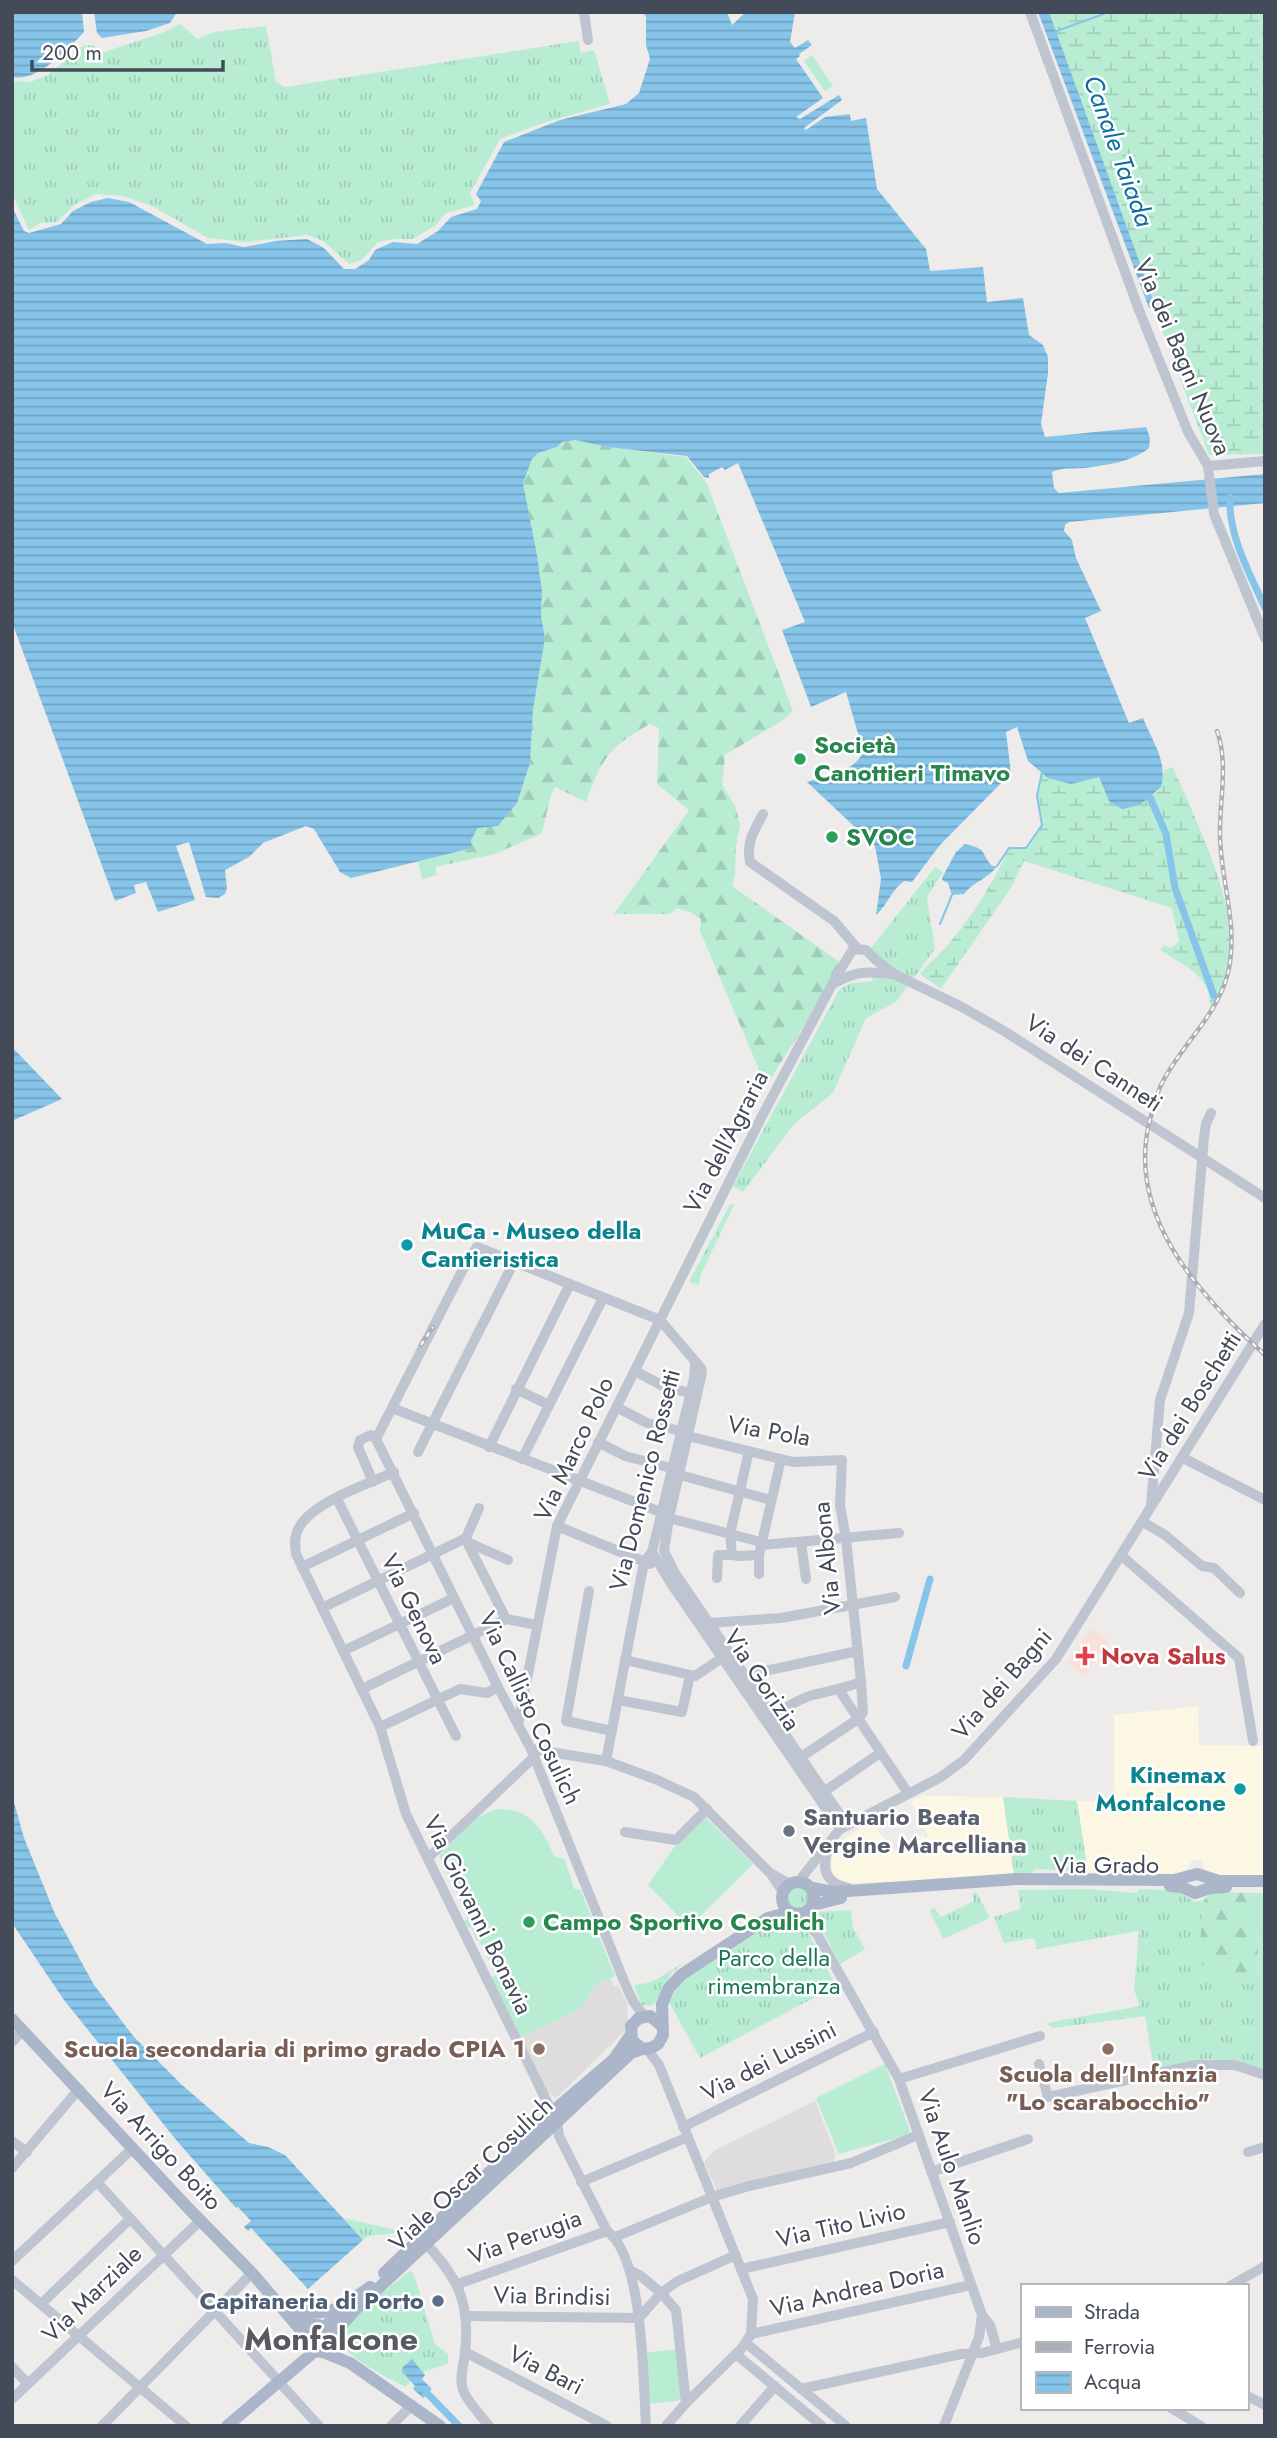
<svg xmlns="http://www.w3.org/2000/svg" width="1277" height="2438" font-family="Jost,sans-serif">
<style>
.commercial{fill:#fbf7e2}
.education{fill:#dfdcdd}
.medical{fill:#f9e1d9}
.grass{fill:url(#grass-tufts)}
.forest{fill:url(#forest-firs)}
.wetland{fill:url(#wetland-marsh)}
.pitch{fill:#b8edd4}
.water{fill:url(#water-rules)}
.lines{fill:none;stroke-linecap:round;stroke-linejoin:round}
.stream{stroke:#86c5e9;stroke-width:2}
.canal{stroke:#86c5e9;stroke-width:7}
.minor{stroke:#bec5d1;stroke-width:10}
.major{stroke:#abb6ca;stroke-width:12}
.rail-casing{stroke:#adafb6;stroke-width:4.5}
.rail{stroke:#fff;stroke-width:2;stroke-dasharray:5;stroke-linecap:butt}
.leisure-dot{fill:#2e9e5b;stroke:#fff;stroke-width:2.5}
.culture-dot{fill:#0f9aa8;stroke:#fff;stroke-width:2.5}
.health-dot{fill:#e0444e;stroke:#fff;stroke-width:2.5}
.worship-dot{fill:#6b7280;stroke:#fff;stroke-width:2.5}
.education-dot{fill:#8d6e63;stroke:#fff;stroke-width:2.5}
.service-dot{fill:#5c6f8a;stroke:#fff;stroke-width:2.5}
.labels{text-anchor:middle;stroke-width:5;stroke-linejoin:round;paint-order:stroke}
.street-label{font-size:24px;fill:#444b58;stroke:#fff}
.leisure-label{font-size:24px;font-weight:bold;fill:#27864d;stroke:#fff;text-anchor:start}
.culture-label{font-size:24px;font-weight:bold;fill:#0d838f;stroke:#fff;text-anchor:start}
.health-label{font-size:24px;font-weight:bold;fill:#be3a42;stroke:#fff;text-anchor:start}
.worship-label{font-size:24px;font-weight:bold;fill:#5b616d;stroke:#fff;text-anchor:start}
.park-label{font-size:24px;fill:#187655;stroke:#fff}
.education-label{font-size:24px;font-weight:bold;fill:#785e54;stroke:#fff;text-anchor:end}
.service-label{font-size:24px;font-weight:bold;fill:#4e5e75;stroke:#fff;text-anchor:end}
.water-label{font-size:26px;font-style:italic;fill:#0e6ca1;stroke:#fff}
.district-label{font-size:32px;font-weight:bold;fill:#585a60;stroke:#fff}
</style>
<defs>
<pattern id="grass-tufts" width="24" height="20" patternUnits="userSpaceOnUse" patternTransform="scale(1.75)"><rect width="24" height="20" fill="#b8edd4"/><path d="M3 7l-1-3M5 7V3M7 7l1-3M15 17l-1-3M17 17v-4M19 17l1-3" fill="none" stroke="#9fcdb8"/></pattern>
<pattern id="forest-firs" width="22" height="20" patternUnits="userSpaceOnUse" patternTransform="scale(1.75)"><rect width="22" height="20" fill="#b8edd4"/><path d="M5 1l3.5 6h-7zM16 11l3.5 6h-7z" fill="#9fcdb8"/></pattern>
<pattern id="wetland-marsh" width="20" height="14" patternUnits="userSpaceOnUse" patternTransform="scale(1.75)"><rect width="20" height="14" fill="#b8edd4"/><path d="M1 5h8M5 5V1M11 12h8M15 12V8" fill="none" stroke="#9fcdb8"/></pattern>
<pattern id="water-rules" width="6" height="5" patternUnits="userSpaceOnUse" patternTransform="scale(1.75)"><rect width="6" height="5" fill="#86c5e9"/><path d="M0 2.5h6" fill="none" stroke="#6fa2c0"/></pattern>
</defs>
<rect width="100%" height="100%" fill="#eeebeb"/>
<!-- commercial -->
<g class="commercial">
<polygon points="1198,1706 1199,1745 1265,1746 1265,1876 1213,1876 1204,1869 1202,1861 1192,1860 1188,1868 1178,1875 1088,1872 1077,1801 1114,1802 1114,1715"/>
<polygon points="926,1794 927,1796 1003,1797 1014,1875 909,1882 845,1883 833,1876 831,1856 846,1837 874,1820 877,1830 895,1851 923,1835 926,1839 928,1835 911,1801"/>
</g>
<!-- education -->
<g class="education">
<polygon points="610,1978 614,1987 618,1985 627,2002 628,2018 624,2032 556,2098 547,2092 521,2037 574,2012 585,2002 596,1984"/>
<polygon points="815,2101 835,2152 834,2162 718,2193 704,2162 715,2150"/>
</g>
<!-- medical -->
<polygon class="medical" points="1090,1629 1109,1640 1084,1676 1068,1663 1082,1645 1081,1643"/>
<!-- grass -->
<g class="grass">
<polygon points="180,24 198,39 214,32 266,26 276,82 285,87 579,41 580,53 594,50 610,104 546,122 500,139 470,193 475,205 446,213 436,225 413,239 394,239 378,242 362,260 349,264 323,241 308,235 245,242 208,238 154,207 123,196 96,194 74,205 57,222 40,223 29,230 12,194 12,81 30,82 46,76 83,46 91,45 104,52 162,33"/>
<polygon points="812,55 833,86 825,91 804,61"/>
<path d="M935 867 943 872 927 897 935 949 896 1002 866 1018 833 1093 794 1124 743 1192 733 1186 838 992C846 981 860 983 872 981L879 960 873 955 871 948Z"/>
<polygon points="730,1204 734,1205 701,1274 699,1285 689,1282"/>
<polygon points="1003,1797 1077,1801 1088,1872 1037,1869 1031,1873 1014,1875"/>
<circle cx="799" cy="1898" r="13"/>
<polygon points="1088,1889 1136,1893 1140,1889 1173,1890 1196,1902 1204,1900 1198,1962 1246,1984 1257,1978 1258,1942 1250,1893 1265,1893 1265,2071 1239,2061 1205,2059 1154,2069 1145,2016 1053,2028 1046,2023 1140,2006 1134,1990 1139,1931 1037,1949 1034,1938 1004,1943 994,1917 1021,1909 1018,1890"/>
<polygon points="972,1893 977,1893 990,1918 943,1939 930,1911 934,1907 941,1917 974,1901"/>
<polygon points="851,1910 853,1928 865,1949 840,1964 819,1923 817,1912"/>
<polygon points="786,1918 799,1920 804,1925 836,1986 700,2058 669,2002 680,1983 772,1923"/>
<polygon points="683,1963 671,1974 655,2003 650,2006 642,2005 634,1985 648,1983 657,1979"/>
<polygon points="343,2218 405,2232 368,2236 363,2240"/>
<path d="M410 2271 414 2274 435 2344 448 2354V2364L419 2373 405 2387C386 2376 345 2359 339 2336L356 2314Z"/>
</g>
<!-- forest -->
<g class="forest">
<path d="M575 440 607 447 686 457 707 484 793 711 783 720 725 755 722 784 736 808 740 825 736 847 735 874 732 886 841 963 813 1012 766 1086 700 931 701 919 692 913 677 908 670 914H614L689 810 657 784 659 728 650 724C610 746 601 759 586 802L555 787 551 795 542 833 495 854 435 867 437 875 422 879 418 861 471 848V840L479 827 498 826 517 803 530 763 533 710 545 638 541 616 542 591 537 555 523 483 532 459 538 453 557 447 562 442Z"/>
<polygon points="1211,1892 1250,1893 1258,1942 1257,1979 1246,1984 1230,1979 1198,1962 1204,1900"/>
</g>
<!-- wetland -->
<g class="wetland">
<polygon points="1041,12 1265,12 1265,454 1209,455"/>
<path d="M1173 767C1196 821 1226 880 1232 940 1234 967 1222 994 1209 1016 1216 978 1188 968 1160 950L1164 946 1172 948 1179 941 1172 908 1024 861 1012 886 941 989 920 974C928 963 939 956 947 946 972 916 993 884 1009 848L1026 847 1042 825 1037 796 1042 772C1062 788 1078 780 1099 777L1109 801 1140 805 1160 789 1164 771Z"/>
</g>
<!-- pitch -->
<g class="pitch">
<path d="M497 1809C530 1808 543 1829 554 1856L565 1860 574 1889H580L615 1976 596 1984 585 2002 574 2012 521 2037 491 1977 496 1975 479 1940H476L471 1927 468 1928 464 1921 467 1919 466 1914 468 1912 457 1887 454 1888 439 1856 478 1817Z"/>
<polygon points="704,1816 753,1864 689,1927 648,1885 675,1846"/>
<polygon points="885,2064 911,2134 839,2154 816,2098"/>
<polygon points="676,2349 682,2398 678,2401 648,2404 644,2353"/>
</g>
<!-- water -->
<g class="water">
<path d="M12 12H82L84 32C68 49 39 82 12 77Z"/>
<polygon points="94,12 177,12 170,23 146,31 102,38 97,33"/>
<path d="M641 12H727L732 25 746 12H795L790 42 795 48 808 40 812 45 799 54 800 56 796 59 823 98 796 117 800 119 839 95 842 100 804 128 806 130 825 117 850 114 851 121 866 118 877 189 926 249 930 271 983 267 987 302 1023 298 1029 335 1043 345 1048 357V373L1041 424 1045 437 1146 427 1150 438 1149 448C1132 462 1106 465 1085 468 1075 469 1062 467 1052 472L1054 488 1059 493 1265 474V503L1069 522 1065 525 1064 531 1072 540 1076 558 1101 611 1085 618 1129 723 1143 718C1152 741 1168 761 1161 787L1140 805 1122 809 1109 801 1099 777 1071 784 1048 778 1028 761 1017 727 1006 732 1011 773 940 845 912 882 904 881C889 893 887 906 876 915L881 879 875 846 807 782C827 775 856 772 863 751L846 692 811 707 782 630 805 622 738 463 725 470 722 467 709 474V478L704 477 687 456 607 447 575 440 562 442 557 447 538 453 532 459 523 483 537 555 542 591 541 616 545 638 533 710 530 763 517 803 498 826 478 828 471 840 472 848 351 878 340 872 314 829 306 826 263 843 249 857 225 870 227 888 225 894 218 898 206 897 189 842 176 846 195 900 158 912 146 882 134 885 136 893 115 901 12 622V207L24 231 29 233 61 224 73 211 91 202 108 198 129 202 207 244 226 243 244 247 276 241 307 239 324 248 344 269H355L369 260 375 250 393 242 417 244 438 231 451 217 477 209 481 201 476 194 504 142 560 120 626 104 639 93 650 59 646 45V16Z"/>
<polygon points="1038,12 1049,12 1155,305 1153,308 1149,308"/>
<path d="M965 844C989 850 979 851 992 866H997C987 880 974 881 964 894L952 895 948 883 942 880 943 876 956 852Z"/>
<polygon points="12,1047 62,1099 12,1121"/>
<polygon points="12,1795 24,1838 55,1914 94,1985 134,2037 181,2084 249,2143 268,2147 285,2155 363,2240 308,2289 251,2228 248,2231 244,2227 251,2221 238,2207 236,2208 177,2141 64,2000 12,1923"/>
<polygon points="412,2359 425,2375 422,2379 432,2389 423,2398 413,2389 415,2386 406,2376 402,2368"/>
</g>
<g class="lines">
<!-- stream -->
<g class="stream">
<polyline points="1054,32 1109,12"/>
<polyline points="997,866 1009,848 1026,848 1042,825 1037,796 1042,772"/>
<polyline points="940,924 952,895"/>
</g>
<!-- canal -->
<g class="canal">
<path d="M1230 497C1228 536 1250 573 1265 608"/>
<polyline points="1150,797 1166,834 1175,888 1214,996"/>
<polyline points="906,1666 930,1579"/>
<polyline points="423,2389 459,2426"/>
</g>
<!-- minor -->
<g class="minor">
<polyline points="584,12 588,40"/>
<polyline points="1030,12 1139,310 1188,432 1208,466 1214,514 1265,638"/>
<polyline points="1208,466 1265,461"/>
<path d="M763 814C754 831 746 842 750 862L834 921 857 948"/>
<path d="M833 984C855 971 866 971 891 974"/>
<polyline points="635,1371 665,1387 691,1393"/>
<polyline points="516,1389 549,1405"/>
<polyline points="616,1407 647,1423 681,1431"/>
<polyline points="392,1408 658,1511 669,1518 757,1541 761,1545 899,1533"/>
<polyline points="680,1434 793,1462 842,1460 840,1505 846,1539 861,1682 863,1712 858,1719"/>
<polyline points="376,1439 462,1271 477,1247 660,1320 701,1368 702,1373 669,1518 664,1551 675,1573 847,1825"/>
<polyline points="376,1439 498,1687 531,1749 626,1986 633,2001 644,2016"/>
<polyline points="598,1442 625,1456 671,1468"/>
<polyline points="489,1447 570,1284"/>
<polyline points="749,1451 730,1534 732,1555 739,1556 759,1555"/>
<polyline points="418,1452 514,1262"/>
<polyline points="1183,1458 1265,1500"/>
<polyline points="522,1459 603,1298"/>
<path d="M394 1472C368 1484 306 1504 297 1532 294 1539 295 1546 296 1554L380 1727 406 1814 552 2112 557 2122 559 2136 607 2231C644 2258 643 2380 646 2426"/>
<polyline points="680,1475 771,1500"/>
<polyline points="373,1482 358,1447 360,1440 371,1435 376,1439"/>
<polyline points="337,1499 456,1736"/>
<polyline points="1151,1505 1160,1400 1189,1313 1204,1137 1206,1124 1211,1113"/>
<polyline points="1143,1522 1165,1535 1202,1566 1214,1568 1240,1593"/>
<polyline points="557,1526 650,1564"/>
<polyline points="467,1542 506,1619 537,1625"/>
<polyline points="467,1542 508,1560"/>
<polyline points="801,1542 806,1579"/>
<polyline points="652,1552 670,1582 840,1829"/>
<polyline points="1122,1556 1239,1658 1253,1741"/>
<polyline points="302,1567 414,1513"/>
<polyline points="759,1574 759,1555 781,1459"/>
<polyline points="717,1578 718,1555 732,1555"/>
<polyline points="589,1591 566,1721 612,1731"/>
<polyline points="322,1608 466,1538 479,1508"/>
<polyline points="709,1623 781,1618 895,1597"/>
<polyline points="343,1651 454,1598"/>
<polyline points="625,1660 695,1676 722,1658"/>
<polyline points="746,1675 858,1651"/>
<polyline points="362,1689 506,1619"/>
<polyline points="839,1690 908,1793"/>
<polyline points="618,1700 682,1712 690,1675"/>
<path d="M773 1717C785 1708 798 1699 813 1695 829 1691 845 1688 861 1682"/>
<polyline points="518,1725 557,1526 761,1118 836,977 853,949 866,950 876,960 894,974 962,1007 1004,1031 1265,1198"/>
<polyline points="380,1727 460,1689 487,1693 498,1687"/>
<polyline points="531,1749 606,1761 655,1779 694,1797 771,1874 783,1892"/>
<polyline points="801,1757 858,1719"/>
<polyline points="606,1761 644,1562 652,1552 694,1379 695,1365"/>
<polyline points="825,1791 880,1753"/>
<polyline points="625,1832 676,1840 707,1809"/>
<path d="M829 1848C820 1869 826 1883 848 1888"/>
<polyline points="428,1858 534,1757"/>
<polyline points="772,1874 790,1884"/>
<polyline points="799,1881 840,1829 941,1777 964,1760 1056,1659 1265,1324"/>
<polyline points="798,1914 817,1934 899,2079 982,2315 979,2337 944,2426"/>
<polyline points="12,2042 23,2030"/>
<polyline points="647,2049 659,2065 753,2299 751,2334 742,2348 686,2403 666,2426"/>
<polyline points="1039,2064 1048,2097 1196,2065 1235,2065 1265,2075"/>
<polyline points="899,2079 1040,2036"/>
<polyline points="683,2127 874,2032"/>
<polyline points="12,2141 27,2152"/>
<polyline points="1248,2152 1265,2147"/>
<polyline points="12,2168 79,2089"/>
<polyline points="931,2172 1028,2139"/>
<polyline points="97,2182 274,2376"/>
<polyline points="581,2182 688,2137"/>
<polyline points="615,2237 712,2197 749,2186 851,2163 918,2135"/>
<path d="M422 2239C456 2276 471 2299 465 2352 464 2364 459 2378 463 2390 468 2403 481 2415 489 2426"/>
<polyline points="12,2261 133,2148"/>
<polyline points="741,2269 950,2222"/>
<polyline points="631,2271 641,2276 661,2293 676,2310 686,2403"/>
<polyline points="12,2280 186,2426"/>
<polyline points="458,2284 607,2231"/>
<polyline points="1230,2286 1265,2266"/>
<polyline points="41,2304 130,2219"/>
<polyline points="982,2315 990,2325 997,2349"/>
<polyline points="465,2316 639,2318 661,2293 678,2281 736,2255"/>
<polyline points="751,2334 971,2285"/>
<polyline points="746,2343 846,2426"/>
<polyline points="465,2352 607,2426"/>
<polyline points="737,2355 822,2426"/>
<polyline points="12,2367 28,2384"/>
<polyline points="279,2382 319,2426"/>
<polyline points="801,2389 961,2354 982,2353 1023,2342"/>
<polyline points="1247,2396 1265,2405"/>
<polyline points="12,2399 201,2220"/>
<polyline points="1171,2408 1201,2426"/>
<polyline points="102,2426 252,2273"/>
<polyline points="391,2426 412,2405"/>
<polyline points="740,2426 775,2386"/>
</g>
<!-- major -->
<g class="major">
<circle cx="798" cy="1898" r="16"/>
<polyline points="1170,1886 1181,1887 1195,1893 1210,1888 1226,1887"/>
<polyline points="812,1888 834,1892 1017,1879 1174,1880 1197,1874 1219,1881 1265,1881"/>
<polyline points="813,1905 841,1898"/>
<polyline points="12,2019 190,2210 252,2273 306,2336"/>
<polyline points="661,2025 650,2016 639,2018 631,2026 632,2040 642,2049 651,2048 658,2044 663,2035 662,2004 669,1988 681,1975 768,1918 790,1912"/>
<polyline points="384,2273 552,2112 614,2059 630,2036"/>
<path d="M294 2307C328 2321 343 2306 370 2287"/>
<path d="M290 2311C297 2316 305 2322 313 2324 321 2326 324 2325 331 2331L333 2342C329 2351 322 2354 313 2350L307 2343V2332L316 2325"/>
<polyline points="325,2326 346,2311"/>
<polyline points="333,2335 356,2309 631,2053 642,2049"/>
<polyline points="323,2352 350,2363 440,2426"/>
<polyline points="227,2426 315,2351"/>
</g>
<!-- rail casing -->
<g class="rail-casing">
<g id="rail">
<path d="M1217 731C1229 764 1219 803 1220 836 1221 883 1239 926 1228 973 1217 1016 1183 1043 1163 1081 1157 1092 1154 1104 1151 1116 1123 1213 1199 1295 1265 1355"/>
<polyline points="421,1345 433,1327"/>
</g>
</g>
<!-- rail -->
<use href="#rail" class="rail"/>
</g>
<!-- markers -->
<g class="leisure-dot">
<circle cx="800" cy="759" r="7"/>
<circle cx="832" cy="837" r="7"/>
<circle cx="529" cy="1922" r="7"/>
</g>
<g class="culture-dot">
<circle cx="407" cy="1245" r="7"/>
<circle cx="1240" cy="1789" r="7"/>
</g>
<path class="health-dot" d="M1081.5 1645.5h7v7h7v7h-7v7h-7v-7h-7v-7h7z"/>
<circle class="worship-dot" cx="789" cy="1831" r="7"/>
<g class="education-dot">
<circle cx="539" cy="2049" r="7"/>
<circle cx="1108" cy="2049" r="7"/>
</g>
<circle class="service-dot" cx="438" cy="2301" r="7"/>
<g class="labels">
<!-- street labels -->
<g class="street-label">
<text transform="translate(1183 357) rotate(67)" y="8">Via dei Bagni Nuova</text>
<text transform="translate(1094 1063) rotate(33)" y="8">Via dei Canneti</text>
<text transform="translate(726 1142) rotate(-63)" y="8">Via dell'Agraria</text>
<text transform="translate(1190 1406) rotate(-58)" y="8">Via dei Boschetti</text>
<text transform="translate(769 1431) rotate(10)" y="8">Via Pola</text>
<text transform="translate(574 1449) rotate(-65)" y="8">Via Marco Polo</text>
<text transform="translate(645 1480) rotate(-76)" y="8">Via Domenico Rossetti</text>
<text transform="translate(827 1558) rotate(-96)" y="8">Via Albona</text>
<text transform="translate(414 1609) rotate(64)" y="8">Via Genova</text>
<text transform="translate(762 1680) rotate(56)" y="8">Via Gorizia</text>
<text transform="translate(1002 1684) rotate(-49)" y="8">Via dei Bagni</text>
<text transform="translate(530 1708) rotate(65)" y="8">Via Callisto Cosulich</text>
<text x="1106" y="1873">Via Grado</text>
<text transform="translate(478 1915) rotate(64)" y="8">Via Giovanni Bonavia</text>
<text transform="translate(769 2061) rotate(-27)" y="8">Via dei Lussini</text>
<text transform="translate(161 2146) rotate(47)" y="8">Via Arrigo Boito</text>
<text transform="translate(952 2167) rotate(71)" y="8">Via Aulo Manlio</text>
<text transform="translate(471 2174) rotate(-43)" y="8">Viale Oscar Cosulich</text>
<text transform="translate(841 2225) rotate(-13)" y="8">Via Tito Livio</text>
<text transform="translate(525 2237) rotate(-20)" y="8">Via Perugia</text>
<text transform="translate(857 2289) rotate(-13)" y="8">Via Andrea Doria</text>
<text transform="translate(92 2294) rotate(-44)" y="8">Via Marziale</text>
<text transform="translate(552 2296) rotate(1)" y="8">Via Brindisi</text>
<text transform="translate(546 2370) rotate(27)" y="8">Via Bari</text>
</g>
<!-- leisure labels -->
<g class="leisure-label">
<text x="814" y="753">Società<tspan x="814" dy="28">Canottieri Timavo</tspan></text>
<text x="846" y="845">SVOC</text>
<text x="543" y="1930">Campo Sportivo Cosulich</text>
</g>
<!-- culture labels -->
<g class="culture-label">
<text x="421" y="1239">MuCa - Museo della<tspan x="421" dy="28">Cantieristica</tspan></text>
<text x="1226" y="1783" text-anchor="end">Kinemax<tspan x="1226" dy="28">Monfalcone</tspan></text>
</g>
<!-- health labels -->
<g class="health-label">
<text x="1101" y="1664">Nova Salus</text>
</g>
<!-- worship labels -->
<g class="worship-label">
<text x="803" y="1825">Santuario Beata<tspan x="803" dy="28">Vergine Marcelliana</tspan></text>
</g>
<!-- park labels -->
<g class="park-label">
<text x="774" y="1966">Parco della<tspan x="774" dy="28">rimembranza</tspan></text>
</g>
<!-- education labels -->
<g class="education-label">
<text x="525" y="2057">Scuola secondaria di primo grado CPIA 1</text>
<text x="1108" y="2082" text-anchor="middle">Scuola dell'Infanzia<tspan x="1108" dy="28">"Lo scarabocchio"</tspan></text>
</g>
<!-- service labels -->
<g class="service-label">
<text x="424" y="2309">Capitaneria di Porto</text>
</g>
<!-- water labels -->
<g class="water-label">
<text transform="translate(1119 151) rotate(70)" y="9">Canale Taiada</text>
</g>
<!-- district labels -->
<g class="district-label">
<text x="331" y="2350">Monfalcone</text>
</g>
</g>
<!-- border -->
<rect width="1277" height="2438" fill="none" stroke="#444b58" stroke-width="28"/>
<!-- legend -->
<rect x="1021" y="2284" width="228" height="126" fill="#ffffff" stroke="#b4b7bc" stroke-width="2"/>
<rect x="1036" y="2307" width="35" height="10" fill="#abb6ca" stroke="#b4b7bc" stroke-width="2"/>
<text x="1084" y="2319" font-size="21" fill="#444b58">Strada</text>
<rect x="1036" y="2342" width="35" height="10" fill="#adafb6" stroke="#b4b7bc" stroke-width="2"/>
<text x="1084" y="2354" font-size="21" fill="#444b58">Ferrovia</text>
<rect x="1036" y="2372" width="35" height="21" fill="url(#water-rules)" stroke="#b4b7bc" stroke-width="2"/>
<text x="1084" y="2389" font-size="21" fill="#444b58">Acqua</text>
<!-- scale -->
<path d="M32 60v10h191v-10" fill="none" stroke="#444b58" stroke-width="3.5"/>
<text x="42" y="60" font-size="21" fill="#444b58" stroke="#ffffff" stroke-width="5" paint-order="stroke">200 m</text>
</svg>
